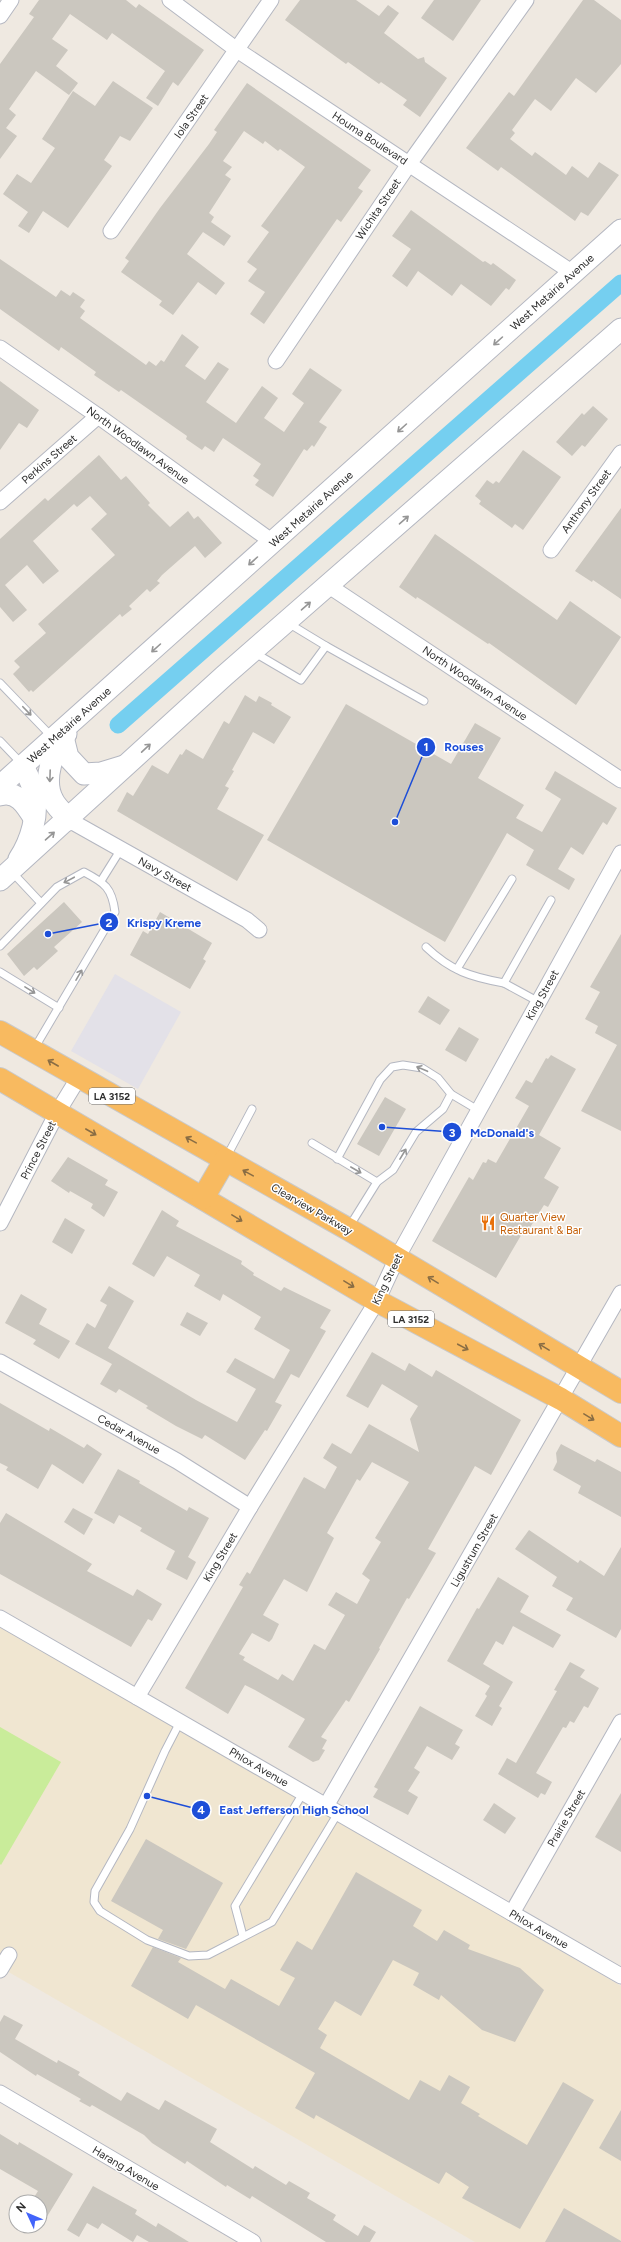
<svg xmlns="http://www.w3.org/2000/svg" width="621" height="2242" font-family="Figtree,sans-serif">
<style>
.industrial{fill:#e3e1e8}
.education{fill:#f0e6d1}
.pitch{fill:#c9ec9a}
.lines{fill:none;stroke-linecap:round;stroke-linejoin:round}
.canal{stroke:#75cff0;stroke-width:17}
.building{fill:#cbc7bf;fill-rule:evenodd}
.service-casing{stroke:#b4b7c1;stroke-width:9}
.minor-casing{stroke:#b4b7c1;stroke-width:17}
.secondary-casing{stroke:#b4b7c1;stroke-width:23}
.trunk-casing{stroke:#c9c9c9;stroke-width:24}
.service{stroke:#fff;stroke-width:7}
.minor{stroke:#fff;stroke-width:15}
.secondary{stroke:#fff;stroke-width:21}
.trunk{stroke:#f8ba60;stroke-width:22}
.oneway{stroke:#969696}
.oneway2{stroke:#896d44}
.labels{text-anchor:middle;stroke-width:3;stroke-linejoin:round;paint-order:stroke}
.shield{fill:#fff;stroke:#6d6d6d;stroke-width:1}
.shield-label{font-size:10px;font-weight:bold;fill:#2e2e2e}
.street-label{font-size:11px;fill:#2e2e2e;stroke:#fff}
.food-label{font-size:11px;fill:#c56008;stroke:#fff;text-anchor:start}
.leader{fill:none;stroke:#1d4ed8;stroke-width:1.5}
.callout-dot{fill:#1d4ed8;stroke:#fff;stroke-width:1.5}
.mark-label{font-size:12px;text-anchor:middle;font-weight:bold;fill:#fff}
.callout-label{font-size:12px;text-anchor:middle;font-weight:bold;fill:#1d4ed8;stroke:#fff;stroke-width:3;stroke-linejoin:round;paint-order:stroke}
</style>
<rect width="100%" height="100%" fill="#efe9e1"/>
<!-- industrial -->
<polygon class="industrial" points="115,974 181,1012 138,1089 71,1051"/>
<!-- education -->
<polygon class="education" points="0,1625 621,1986 621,2242 475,2242 0,1967"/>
<!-- pitch -->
<polygon class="pitch" points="0,1727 61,1762 1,1865 0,1864"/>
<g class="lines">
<!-- canal -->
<polyline class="canal" points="118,725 621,283"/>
</g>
<!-- building -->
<g class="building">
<polygon points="39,0 126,0 136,8 139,4 204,50 178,86 173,82 158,106 146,98 165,71 112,33 107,40 70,14 52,39 68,50 56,66 78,83 69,95 36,71 9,109 16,115 6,128 17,136 0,159 0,64 34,17 29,14"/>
<polygon points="300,0 356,0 379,16 388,5 399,13 384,33 418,59 424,57 425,62 447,78 420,117 403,105 407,100 381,82 379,84 348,62 346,64 285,20"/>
<polygon points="434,0 481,0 453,41 421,18"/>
<polygon points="583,0 594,0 621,20 621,64 596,93 576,78 551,111 535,99 512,130 515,133 510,139 532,156 535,152 566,175 572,166 588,178 599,162 619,175 588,216 581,212 575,221 501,167 498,171 466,148 509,92 514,96"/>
<polygon points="113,81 153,108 130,141 120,136 104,160 112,166 68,228 43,211 29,233 18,226 28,212 3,194 17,174 31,183 55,148 42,139 73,91 95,106"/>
<polygon points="247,83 371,170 358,188 363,191 341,222 337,219 264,324 250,314 265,292 248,281 257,269 247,262 269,232 261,226 305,167 280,149 278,151 265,141 263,144 244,131 223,161 232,167 225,175 231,179 209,213 214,217 211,222 231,236 224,246 203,232 187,254 225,283 216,295 198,282 173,315 159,305 162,301 121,272 129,261 125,258 160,208 209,144 217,132 214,130"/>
<polygon points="411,210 483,262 485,261 491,265 493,263 516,280 509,290 506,288 491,306 461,284 452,296 418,271 407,287 392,276 411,249 392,236"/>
<polygon points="0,259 56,297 61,290 70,296 73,292 85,300 80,307 85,311 80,318 146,365 149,361 156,366 161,360 164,362 182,334 199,347 185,366 205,380 218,362 229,369 206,402 236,423 262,386 278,398 264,418 284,432 304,403 292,394 310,368 342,390 319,422 327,427 314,447 312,445 307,451 304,449 273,497 255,485 259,480 253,476 261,464 223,438 214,452 205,446 202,450 186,439 187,436 121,390 119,392 94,375 96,372 61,347 59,351 0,309"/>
<polygon points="0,381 39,410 27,428 19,423 0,450"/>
<polygon points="593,406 608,419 585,447 582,445 572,456 556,442 582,413 584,415"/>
<polygon points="523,450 561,477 523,530 515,524 512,528 479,504 481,501 475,496 487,480 493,484 496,481 499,483"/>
<polygon points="99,455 121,480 126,476 150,503 148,505 170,527 188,511 194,519 198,516 222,543 205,558 195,546 162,575 157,581 160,583 150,592 147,589 129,606 132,609 122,617 120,614 33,692 31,690 29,692 13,674 20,667 14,661 46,633 38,624 115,555 91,529 107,514 90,496 77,507 74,504 33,541 59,571 43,584 27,565 5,585 27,610 13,622 0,607 0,539 45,498 48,501"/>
<polygon points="621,508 621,599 593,580 592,582 575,571"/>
<polygon points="435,534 557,620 570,601 621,637 576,705 489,643 488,644 425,602 417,597 416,599 399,587"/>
<polygon points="245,695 256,702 259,696 272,703 271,705 291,717 274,744 253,732 232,770 234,771 225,786 229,788 217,809 264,835 237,881 117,811 127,792 133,796 152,765 168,774 180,754 182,755 186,749 203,759 224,721 229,724"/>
<polygon points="346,704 451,764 475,723 501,738 478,778 524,805 516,818 542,832 561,799 545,789 555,771 617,808 607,825 603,822 583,855 571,847 558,869 575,879 569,890 526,865 534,850 507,833 445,942 267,840"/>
<polygon points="64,902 82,922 54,947 58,951 37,970 34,967 24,976 7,954"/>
<polygon points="160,912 212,943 203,959 206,961 190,989 130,955 143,931 148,934"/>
<polygon points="621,934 621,1131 581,1111 617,1045 595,1033 598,1026 585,1019 600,992 590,987"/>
<polygon points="428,996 450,1010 440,1025 418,1012"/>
<polygon points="459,1027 479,1039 466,1062 445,1050"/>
<polygon points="551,1055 576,1069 539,1135 561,1148 544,1178 559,1187 548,1207 544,1205 526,1234 523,1232 496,1278 432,1241 469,1177 473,1180 483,1162 486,1163 488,1159 496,1163 529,1106 515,1098 526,1080 532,1083 546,1058 548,1059"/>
<polygon points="385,1097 406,1109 379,1156 357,1144"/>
<polygon points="68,1157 108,1180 105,1185 118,1192 104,1217 91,1208 93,1204 70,1191 69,1193 51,1181"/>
<polygon points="162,1210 179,1221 176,1226 242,1261 241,1264 254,1273 253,1275 281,1291 284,1287 331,1310 320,1328 326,1331 299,1378 291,1374 275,1402 282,1405 267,1431 265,1430 245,1460 205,1435 202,1439 176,1426 146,1408 148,1406 119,1389 116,1393 100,1384 112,1364 75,1344 87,1323 95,1328 107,1305 100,1301 109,1286 134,1301 108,1348 196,1400 237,1422 256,1389 226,1372 235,1358 274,1379 290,1350 254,1329 261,1317 223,1294 220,1301 194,1286 200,1275 167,1256 154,1277 132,1264"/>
<polygon points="65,1218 85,1230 72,1254 52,1242"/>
<polygon points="21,1294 47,1309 39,1324 70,1341 59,1359 33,1344 36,1340 5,1323"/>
<polygon points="187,1312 208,1323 200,1336 180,1325"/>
<path d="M372 1352 405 1371 409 1363 432 1377 436 1370 521 1420 491 1475 475 1466 428 1549 436 1553 409 1599 407 1598 379 1648 380 1649 349 1702 346 1700 321 1737 327 1740 322 1749 325 1750 319 1760 313 1762 288 1747 305 1719 255 1690 245 1685 228 1714 185 1688 243 1587 239 1585 247 1572 250 1574 304 1477 325 1489 337 1467 323 1458 332 1443 351 1454 369 1424 419 1452 410 1419 418 1406 382 1384 368 1408 346 1396ZM372 1462 409 1482 375 1538 381 1542 362 1574 370 1580 357 1604 336 1592 328 1605 345 1615 325 1650 314 1644 293 1681 282 1674 278 1680 243 1660 245 1657 239 1654 252 1633 269 1642 272 1639 279 1624 263 1615 284 1579 307 1592 334 1538 327 1533 357 1479 360 1481Z"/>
<polygon points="0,1403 49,1431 50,1428 84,1448 87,1444 102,1454 83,1484 52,1464 38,1489 6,1470 8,1467 0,1463"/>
<polygon points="561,1444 595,1462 597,1459 621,1472 621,1517 578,1493 581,1486 553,1470 557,1462 556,1453"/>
<polygon points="118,1469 140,1481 139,1483 187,1511 189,1507 209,1518 188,1557 196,1562 187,1580 166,1569 175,1551 140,1531 142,1528 119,1515 114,1524 94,1513"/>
<polygon points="73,1508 93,1519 84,1535 64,1522"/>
<polygon points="6,1513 92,1564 87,1571 133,1596 137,1589 162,1604 152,1621 148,1619 131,1647 0,1574 0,1523"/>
<polygon points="529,1530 578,1563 580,1560 604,1576 621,1547 621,1629 616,1638 566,1610 573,1598 552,1586 557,1577 515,1549"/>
<polygon points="498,1577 529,1596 520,1612 561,1635 553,1648 513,1626 503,1645 496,1641 483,1664 513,1682 499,1706 502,1708 492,1726 475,1716 487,1696 485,1694 490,1686 447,1661 477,1608 479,1609"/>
<polygon points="570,1662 585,1670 580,1677 599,1688 588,1708 584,1706 574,1723 570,1721 566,1728 563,1727 536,1773 552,1782 545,1795 541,1793 538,1798 498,1774 507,1758 516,1763 557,1691 554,1690"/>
<polygon points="420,1706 463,1730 455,1744 460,1747 452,1760 427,1746 414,1768 420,1772 408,1791 418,1797 408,1815 373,1797 378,1789 374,1787"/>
<polygon points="621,1793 621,1852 595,1837"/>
<polygon points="494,1803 516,1818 505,1834 483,1820"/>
<polygon points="146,1839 223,1883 186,1949 158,1939 163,1930 111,1901"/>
<polygon points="356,1872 422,1910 413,1926 437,1941 444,1930 470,1945 468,1949 520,1968 544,1990 515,2042 482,2030 441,1995 439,2000 413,1985 419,1973 393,1960 361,2016 335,2001 318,2029 327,2035 320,2048 409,2100 420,2080 440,2091 449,2075 470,2087 461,2103 480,2114 478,2116 527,2145 563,2082 594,2100 520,2229 462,2198 469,2187 446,2172 439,2184 316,2115 314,2119 295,2108 315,2073 196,2005 188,2019 131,1986 153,1947 181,1958 178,1962 225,1989 231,1979 279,2006 295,1978 280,1970 297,1941 312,1950"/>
<polygon points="4,2015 23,2025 15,2039 57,2063 58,2060 80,2072 78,2075 121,2101 127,2092 159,2110 165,2100 217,2129 210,2142 253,2169 255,2166 286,2185 289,2181 310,2193 307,2198 336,2215 333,2220 358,2236 364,2225 376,2232 370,2242 326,2242 252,2196 250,2199 227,2185 226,2187 187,2161 185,2164 152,2143 144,2135 92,2105 90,2107 79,2101 81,2099 37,2074 36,2076 0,2052 0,2022"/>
<polygon points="621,2110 621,2161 599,2148"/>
<polygon points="0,2134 18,2145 19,2142 73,2174 40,2228 40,2202 31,2202 38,2191 0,2169"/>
<polygon points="93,2186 137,2210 135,2214 156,2227 158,2223 189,2242 149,2242 137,2235 133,2242 102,2223 98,2229 87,2223 79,2237 67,2230"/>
<polygon points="564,2208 621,2241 621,2242 545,2242"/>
</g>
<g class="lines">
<!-- service casing -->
<g class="service-casing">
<g id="service">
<polyline points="326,646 424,701"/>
<polyline points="255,653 301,680 326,646 288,623"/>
<polyline points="0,683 53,738"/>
<polyline points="0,741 22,764"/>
<polyline points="11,871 41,903"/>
<polyline points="101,881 121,849"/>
<path d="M0 946 57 887 84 872C105 883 112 888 115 912L34 1049"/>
<path d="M426 947C451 971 471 977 504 983"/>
<polyline points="457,969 512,879"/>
<polyline points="0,972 59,1008"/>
<polyline points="539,1002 504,983 551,900"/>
<polyline points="312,1143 377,1182"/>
<polyline points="226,1158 252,1109"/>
<polyline points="337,1159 380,1080 392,1067 403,1065 422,1068 438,1078 451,1094 478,1110"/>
<polyline points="349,1227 377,1182 393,1170 416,1132 443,1109 451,1094"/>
<polyline points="180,1722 165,1751 130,1829 95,1891 94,1902 100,1911 147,1940 189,1956 208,1955 272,1922 338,1813"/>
<polyline points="243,1936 235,1906 303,1793"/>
</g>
</g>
<!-- minor casing -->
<g class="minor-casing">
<g id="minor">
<polyline points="170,0 237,50 573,273"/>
<polyline points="0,16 11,0"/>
<polyline points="111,231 271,0"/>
<polyline points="0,348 98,416 274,543"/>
<polyline points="276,361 409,164 526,0"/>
<polyline points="0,502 98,416"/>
<polyline points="551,550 621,453"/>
<polyline points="329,586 621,780"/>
<polyline points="69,820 247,920 259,930"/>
<polyline points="0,1223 57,1113 79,1077"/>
<polyline points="0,1362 177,1461 250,1507"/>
<polyline points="0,1618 621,1976"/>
<polyline points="137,1697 250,1507 377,1301 397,1258 621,853"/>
<polyline points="326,1806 621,1293"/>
<polyline points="512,1913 621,1722"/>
<polyline points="0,1970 9,1955"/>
<polyline points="0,2093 253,2242"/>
</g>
</g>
<!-- secondary casing -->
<g class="secondary-casing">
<g id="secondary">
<path d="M66 734C53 750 42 780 53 800 56 807 64 813 69 820"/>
<polyline points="63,737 68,757 84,774 101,773 124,766"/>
<polyline points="0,786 621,230"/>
<path d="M0 795C17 790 26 805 34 818"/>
<path d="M19 859C31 841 39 814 34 792 32 783 27 774 23 766"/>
<polyline points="0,880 224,676 621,329"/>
</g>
</g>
<!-- trunk casing -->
<g class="trunk-casing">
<g id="trunk">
<polyline points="0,1032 348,1229 621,1392"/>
<polyline points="0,1079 377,1301 561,1399 621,1436"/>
<polyline points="203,1198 225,1160"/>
</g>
</g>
<!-- service -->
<use href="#service" class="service"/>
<!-- minor -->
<use href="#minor" class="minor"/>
<!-- secondary -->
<use href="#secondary" class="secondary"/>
<!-- trunk -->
<use href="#trunk" class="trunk"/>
</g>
<!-- one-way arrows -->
<defs><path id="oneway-shaft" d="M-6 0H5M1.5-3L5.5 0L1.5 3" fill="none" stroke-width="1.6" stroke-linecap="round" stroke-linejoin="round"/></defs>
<g class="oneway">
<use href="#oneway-shaft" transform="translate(498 341) rotate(138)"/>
<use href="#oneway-shaft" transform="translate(402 428) rotate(138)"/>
<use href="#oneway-shaft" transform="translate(404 520) rotate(-41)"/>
<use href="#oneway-shaft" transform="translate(253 561) rotate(138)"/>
<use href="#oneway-shaft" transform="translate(306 606) rotate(-41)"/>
<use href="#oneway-shaft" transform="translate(156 648) rotate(138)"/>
<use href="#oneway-shaft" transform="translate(27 711) rotate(46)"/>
<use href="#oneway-shaft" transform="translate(146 748) rotate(-43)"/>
<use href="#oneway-shaft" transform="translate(50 776) rotate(92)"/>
<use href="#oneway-shaft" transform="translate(50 836) rotate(-41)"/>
<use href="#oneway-shaft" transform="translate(69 880) rotate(152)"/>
<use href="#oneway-shaft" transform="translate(79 975) rotate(-60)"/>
<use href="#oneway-shaft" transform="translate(30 990) rotate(32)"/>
<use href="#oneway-shaft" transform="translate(422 1069) rotate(-157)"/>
<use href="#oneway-shaft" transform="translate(403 1154) rotate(-59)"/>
<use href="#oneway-shaft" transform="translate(356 1170) rotate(30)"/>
</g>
<g class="oneway2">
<use href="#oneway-shaft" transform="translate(53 1063) rotate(-150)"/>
<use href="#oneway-shaft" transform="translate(91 1132) rotate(30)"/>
<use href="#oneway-shaft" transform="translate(191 1140) rotate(-151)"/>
<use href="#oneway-shaft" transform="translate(248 1173) rotate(-151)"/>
<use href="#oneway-shaft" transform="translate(237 1218) rotate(31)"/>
<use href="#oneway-shaft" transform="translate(433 1280) rotate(-149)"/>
<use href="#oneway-shaft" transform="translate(349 1284) rotate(31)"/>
<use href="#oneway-shaft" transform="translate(463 1347) rotate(28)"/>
<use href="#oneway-shaft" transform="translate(544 1347) rotate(-149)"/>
<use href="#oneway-shaft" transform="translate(589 1417) rotate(31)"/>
</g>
<!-- icons -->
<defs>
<g id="restaurant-bare" transform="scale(1.2)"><path d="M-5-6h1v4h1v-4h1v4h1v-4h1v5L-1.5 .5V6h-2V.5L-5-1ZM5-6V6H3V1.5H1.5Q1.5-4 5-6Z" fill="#e8710a" stroke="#fff" stroke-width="2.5" paint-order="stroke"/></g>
</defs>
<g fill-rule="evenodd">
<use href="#restaurant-bare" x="488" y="1223"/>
</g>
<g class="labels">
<!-- shield labels -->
<g class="shield">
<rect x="89" y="1088" width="46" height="16" rx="3"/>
<rect x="388" y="1311" width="46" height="16" rx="3"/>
</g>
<g class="shield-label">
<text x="112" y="1100">LA 3152</text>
<text x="411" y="1323">LA 3152</text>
</g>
<!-- street labels -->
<g class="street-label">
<text transform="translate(191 116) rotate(-55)" y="4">Iola Street</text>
<text transform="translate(370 138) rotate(33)" y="4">Houma Boulevard</text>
<text transform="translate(378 209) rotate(-56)" y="4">Wichita Street</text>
<text transform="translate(552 292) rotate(-42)" y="4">West Metairie Avenue</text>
<text transform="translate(138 445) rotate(36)" y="4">North Woodlawn Avenue</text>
<text transform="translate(49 459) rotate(-41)" y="4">Perkins Street</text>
<text transform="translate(586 501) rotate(-54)" y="4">Anthony Street</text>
<text transform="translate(311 509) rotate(-42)" y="4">West Metairie Avenue</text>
<text transform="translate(475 683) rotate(34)" y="4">North Woodlawn Avenue</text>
<text transform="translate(69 725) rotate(-42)" y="4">West Metairie Avenue</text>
<text transform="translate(165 874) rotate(29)" y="4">Navy Street</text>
<text transform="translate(542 995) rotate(-61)" y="4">King Street</text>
<text transform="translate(38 1150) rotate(-63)" y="4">Prince Street</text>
<text transform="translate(312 1209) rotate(30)" y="4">Clearview Parkway</text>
<text transform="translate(387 1279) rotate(-64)" y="4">King Street</text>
<text transform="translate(129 1434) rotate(29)" y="4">Cedar Avenue</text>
<text transform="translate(474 1550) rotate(-60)" y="4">Ligustrum Street</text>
<text transform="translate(220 1557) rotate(-59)" y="4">King Street</text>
<text transform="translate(259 1767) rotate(30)" y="4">Phlox Avenue</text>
<text transform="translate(566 1818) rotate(-60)" y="4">Prairie Street</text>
<text transform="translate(539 1929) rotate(30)" y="4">Phlox Avenue</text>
<text transform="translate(126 2168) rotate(31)" y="4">Harang Avenue</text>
</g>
<!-- food labels -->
<g class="food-label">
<text x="500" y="1221">Quarter View<tspan x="500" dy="13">Restaurant &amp; Bar</tspan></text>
</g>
</g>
<!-- callouts -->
<path class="leader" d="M395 822L426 747M48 934L109 922M382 1127L452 1132M147 1796L201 1810"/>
<g class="callout-dot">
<circle cx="395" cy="822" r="4"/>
<circle cx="48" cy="934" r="4"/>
<circle cx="382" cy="1127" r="4"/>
<circle cx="147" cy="1796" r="4"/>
<circle cx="426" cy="747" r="10"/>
<circle cx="109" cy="922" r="10"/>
<circle cx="452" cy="1132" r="10"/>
<circle cx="201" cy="1810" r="10"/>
</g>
<g class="mark-label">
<text x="426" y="751">1</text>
<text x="109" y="927">2</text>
<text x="452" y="1137">3</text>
<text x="201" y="1814">4</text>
</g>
<g class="callout-label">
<text x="464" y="751">Rouses</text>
<text x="164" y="927">Krispy Kreme</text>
<text x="502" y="1137">McDonald's</text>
<text x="294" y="1814">East Jefferson High School</text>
</g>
<!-- north arrow -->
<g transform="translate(28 2214) rotate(314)"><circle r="19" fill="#ffffff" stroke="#ababab"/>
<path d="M0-3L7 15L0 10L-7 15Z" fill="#4264fb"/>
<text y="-6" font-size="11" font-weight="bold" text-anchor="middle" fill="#2e2e2e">N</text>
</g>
</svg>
